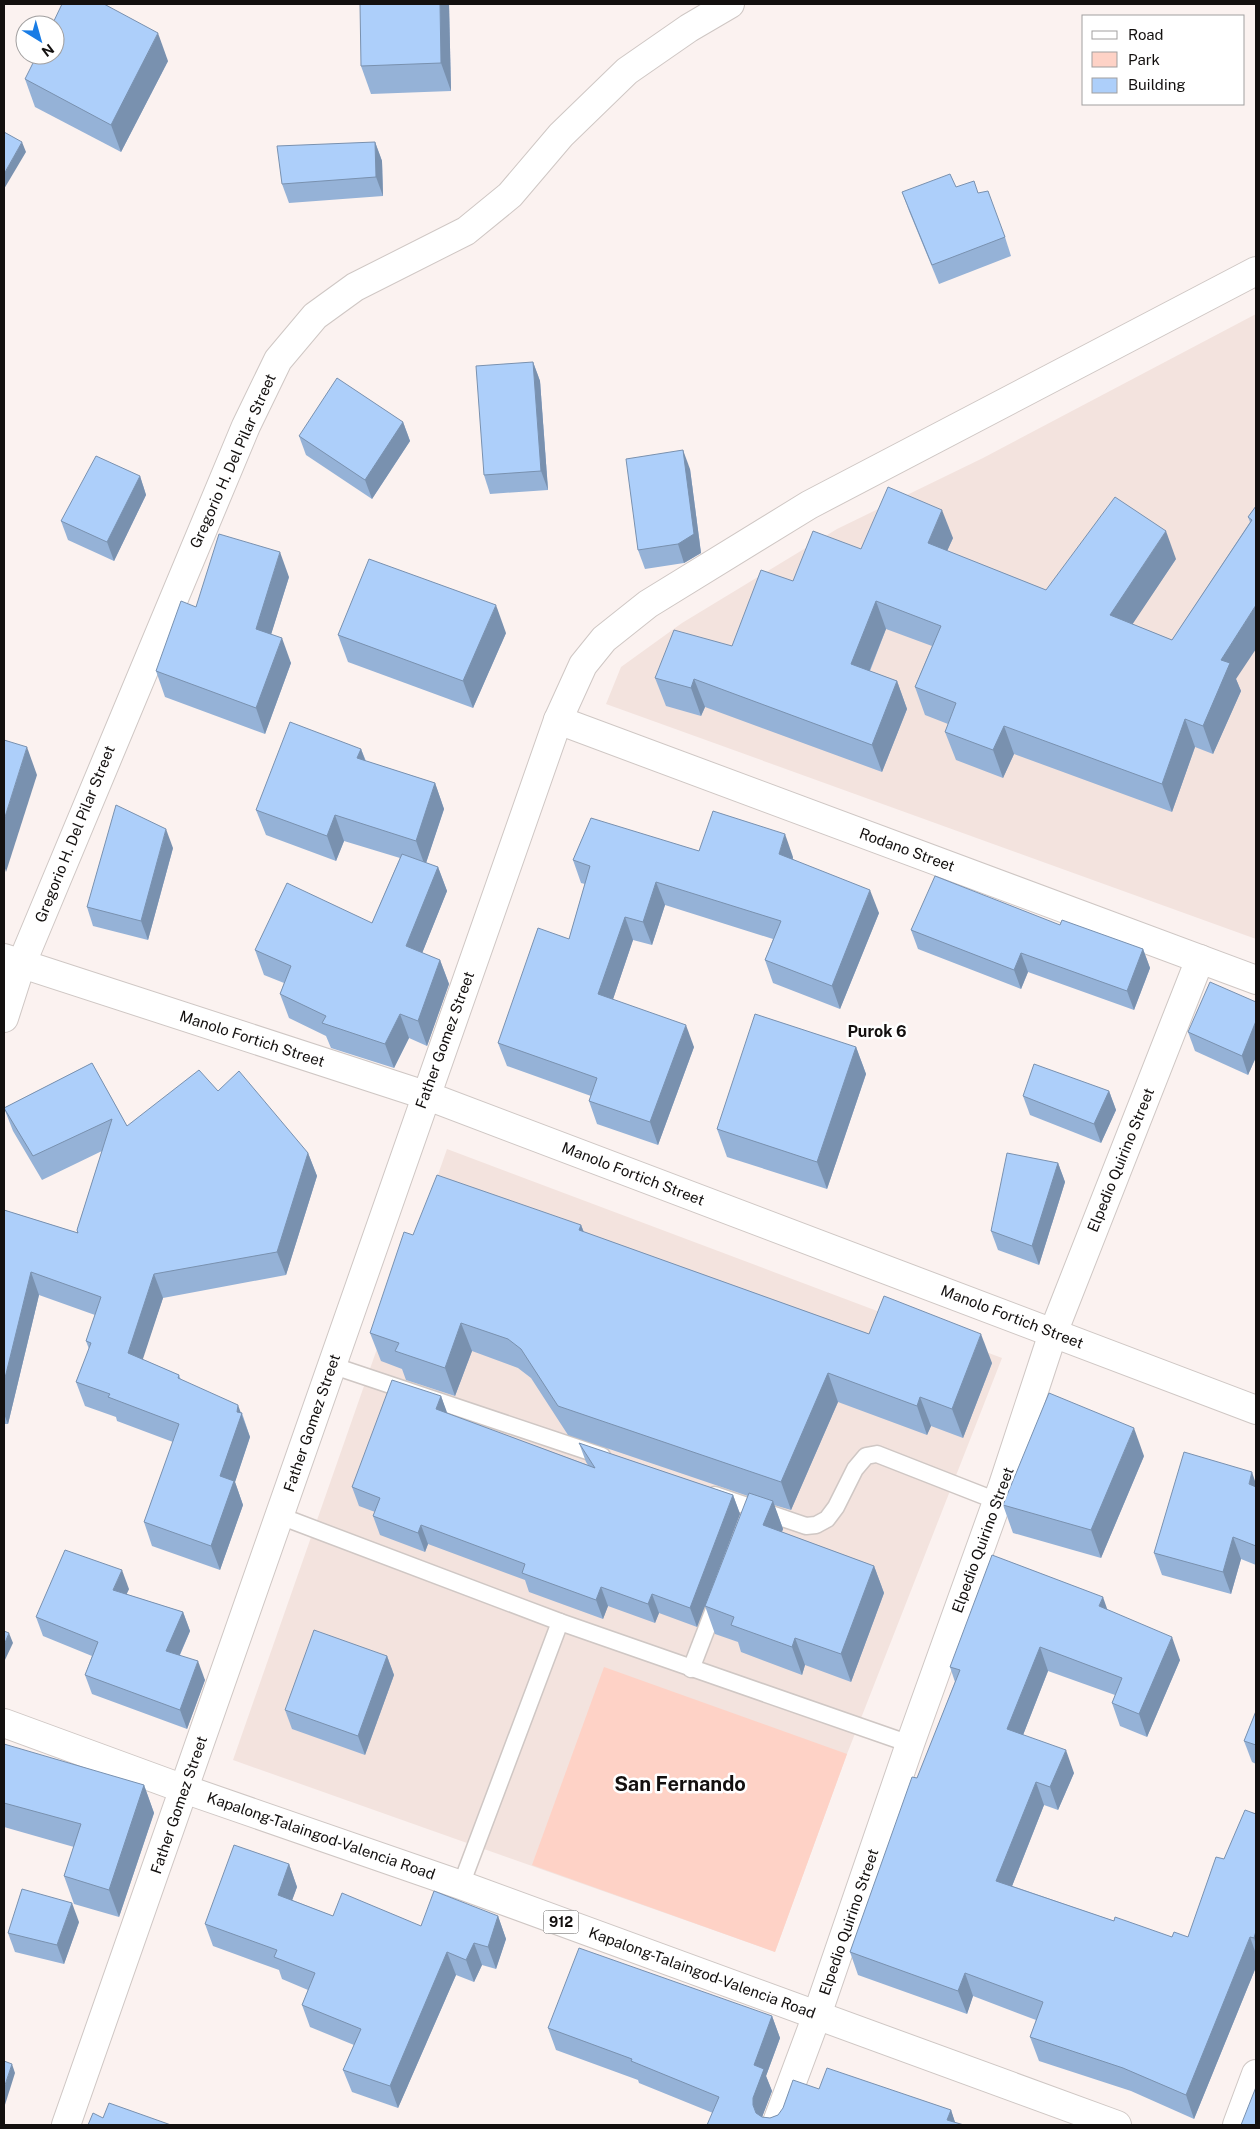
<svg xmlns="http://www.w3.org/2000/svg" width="1260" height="2129" font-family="'Public Sans',sans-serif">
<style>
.built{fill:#f3e3de}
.green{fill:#fed2c6}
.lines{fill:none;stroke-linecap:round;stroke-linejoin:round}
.service-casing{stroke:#cfc7c4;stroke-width:19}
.minor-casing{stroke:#cfc7c4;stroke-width:30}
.trunk-casing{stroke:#cfc7c4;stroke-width:30}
.service{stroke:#fff;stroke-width:16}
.minor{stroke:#fff;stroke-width:28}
.trunk{stroke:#fff;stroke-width:28}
.wall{fill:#95b2d7}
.shaded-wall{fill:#7991af}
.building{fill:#adcffa;stroke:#7991af}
.labels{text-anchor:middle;stroke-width:5;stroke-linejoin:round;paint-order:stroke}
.shield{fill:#fff;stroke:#5a5857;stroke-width:1}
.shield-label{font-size:14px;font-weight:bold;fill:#13100f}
.street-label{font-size:15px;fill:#13100f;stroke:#fff}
.neighbourhood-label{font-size:16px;font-weight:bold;fill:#13100f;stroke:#fff}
.district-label{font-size:20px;font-weight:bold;fill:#13100f;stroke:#fff}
</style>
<rect width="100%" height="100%" fill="#fbf2f0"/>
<!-- built -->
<g class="built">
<polygon points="1256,314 1256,939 606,704 621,667 682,623 837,529 983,458"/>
<polygon points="447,1149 1002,1358 847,1754 775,1952 233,1760"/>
</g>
<!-- green -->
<polygon class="green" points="604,1667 847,1754 775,1952 532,1865"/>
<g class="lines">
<!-- service casing -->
<g class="service-casing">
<g id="service">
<polyline points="331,1365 602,1456"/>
<polyline points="715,1495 806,1526 816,1525 827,1519 836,1507 855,1469 866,1456 877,1454 997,1501"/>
<polyline points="280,1516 560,1622 910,1744"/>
<polyline points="691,1669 718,1599"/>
<polyline points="461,1885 560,1622"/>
</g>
</g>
<!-- minor casing -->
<g class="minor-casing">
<g id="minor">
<polyline points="558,720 1256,980"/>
<polyline points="4,958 425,1095 1256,1410"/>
<polyline points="4,1018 21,965 246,426 278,360 315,316 355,287 466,231 510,195 561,135 627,71 689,28 730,4"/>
<polyline points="66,2125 558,720 583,665 604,639 648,604 809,505 1256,271"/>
<polyline points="776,2125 817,2015 910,1744 1003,1485 1053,1333 1200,959"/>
<polyline points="1237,2125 1256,2074"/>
</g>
</g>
<!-- trunk casing -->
<g class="trunk-casing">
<polyline id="trunk" points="4,1723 184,1789 461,1885 1117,2125"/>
</g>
<!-- service -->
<use href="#service" class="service"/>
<!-- minor -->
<use href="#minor" class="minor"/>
<!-- trunk -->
<use href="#trunk" class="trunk"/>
</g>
<!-- wall -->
<g class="wall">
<polygon points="449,4 451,91 371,94 361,66"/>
<polygon points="168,61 121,152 35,107 25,79"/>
<polygon points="375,142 382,161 383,196 289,203 282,184"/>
<polygon points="956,187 978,193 1005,237 1011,256 939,284 909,211 902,192"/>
<polygon points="533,362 540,381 548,490 490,494 484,475"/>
<polygon points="403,422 410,441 372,499 306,455 299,436"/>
<polygon points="690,469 701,553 684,563 645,569 638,550"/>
<polygon points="140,476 146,495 114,561 68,540 61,521"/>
<polygon points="1256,506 1236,679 1241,691 1213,754 1195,747 1172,812 1014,754 1003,778 956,760 945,732 948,724 925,715 915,687 932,646 886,629 870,671 897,681 907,709 882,772 705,707 701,716 666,706 655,678 732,646 793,581 861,549 953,538 947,551 1046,590 1176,559 1132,624 1172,640 1250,522 1248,517"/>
<polygon points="289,577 271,634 291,663 265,734 165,697 156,671 196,607"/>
<polygon points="506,633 473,708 348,662 338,635"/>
<polygon points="361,749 366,761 435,783 444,809 426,863 438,867 447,891 422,953 440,960 449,984 427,1046 409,1038 394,1068 331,1048 326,1036 289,1018 280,994 284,983 264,975 255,950 372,923 400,858 344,841 336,861 266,835 256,810"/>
<polygon points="173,848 148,940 93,926 87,907"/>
<polygon points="699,851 793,857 793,859 879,913 840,1009 773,983 765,960 773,939 665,905 652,945 633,940 613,999 694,1047 658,1145 597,1124 589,1101 591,1096 507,1066 498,1043 569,939 585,884 581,883 573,860"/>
<polygon points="1060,925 1143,949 1150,968 1134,1010 1028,972 1021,989 918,949 911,930"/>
<polygon points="1256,1002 1256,1057 1248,1075 1195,1051 1188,1032"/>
<polygon points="856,1047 866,1074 827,1189 727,1157 717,1129"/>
<polygon points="92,1063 127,1126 218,1091 308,1153 317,1176 286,1275 163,1298 142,1359 179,1375 181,1380 242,1413 250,1437 235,1482 243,1505 220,1570 152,1546 144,1522 173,1442 117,1421 116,1417 85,1406 76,1382 89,1349 86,1341 95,1315 39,1295 8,1424 4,1424 4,1210 78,1233 77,1230 102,1151 42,1180 13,1131 4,1108"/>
<polygon points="1109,1091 1116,1110 1101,1143 1030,1115 1023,1096"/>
<polygon points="1058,1163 1065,1182 1039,1265 998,1250 991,1231"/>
<polygon points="581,1225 584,1232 869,1334 992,1363 963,1438 931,1426 927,1435 838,1402 791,1510 774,1505 783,1529 782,1532 874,1566 884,1593 851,1682 805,1665 802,1675 741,1652 738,1642 715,1634 705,1606 748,1496 568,1435 531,1378 518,1368 472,1351 455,1396 406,1380 402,1369 381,1361 370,1333 413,1235"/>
<polygon points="441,1396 447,1414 588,1465 586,1462 579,1443 733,1495 740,1514 697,1627 659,1613 655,1623 608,1606 603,1619 529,1592 525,1580 428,1544 425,1552 380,1535 373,1516 375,1512 359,1506 352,1487"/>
<polygon points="1144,1456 1101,1558 1013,1533 1003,1505"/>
<polygon points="1256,1484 1256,1565 1241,1559 1231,1594 1162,1575 1154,1553"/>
<polygon points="129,1589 126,1594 183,1612 190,1631 180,1655 205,1680 187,1729 92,1694 85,1675 92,1656 43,1636 36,1617"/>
<polygon points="1107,1610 1180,1660 1147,1737 1120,1726 1112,1703 1115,1695 1048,1671 1023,1735 1074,1773 1058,1810 1044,1805 1012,1886 1114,1921 1172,1937 1188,1937 1224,1859 1256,1814 1256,1967 1194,2119 1131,2091 1039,2061 1030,2037 1036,2020 973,1996 967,2014 858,1975 850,1952 955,1682 950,1667"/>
<polygon points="387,1656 394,1675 365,1755 292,1729 285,1710"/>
<polygon points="1256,1711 1256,1764 1252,1762 1244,1741"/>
<polygon points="4,1747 144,1785 154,1813 119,1917 74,1904 64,1876 74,1847 4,1827"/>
<polygon points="289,1864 297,1887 292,1900 333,1916 421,1926 498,1916 506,1939 496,1969 482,1965 474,1982 456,1975 398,2108 352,2092 343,2070 354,2045 310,2027 302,2005 308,1990 282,1979 279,1970 213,1946 205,1924"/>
<polygon points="79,1922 64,1964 15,1952 8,1933"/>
<polygon points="772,2016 780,2038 766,2076 772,2091 762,2117 770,2118 778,2115 819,2089 951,2110 955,2123 707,2125 713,2113 639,2083 638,2080 556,2050 548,2028"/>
</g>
<!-- shaded-wall -->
<g class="shaded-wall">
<polygon points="440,4 449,4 451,91 441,63"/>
<polygon points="158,33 168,61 121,152 111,125"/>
<polygon points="22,142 26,152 4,189 4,174"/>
<polygon points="375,142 382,161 383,196 376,177"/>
<polygon points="533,362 540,381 548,490 541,471"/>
<polygon points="403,422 410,441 372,499 365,480"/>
<polygon points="683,450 690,469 701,553 684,563 678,544"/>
<polygon points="140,476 146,495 114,561 107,542"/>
<polygon points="942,510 953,538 938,571 928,543"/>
<polygon points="1166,531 1176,559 1120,643 1110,615"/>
<polygon points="280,552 289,577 265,654 256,629"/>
<polygon points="876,601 886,629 861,692 851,664"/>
<polygon points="496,605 506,633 473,708 463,681"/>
<polygon points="1256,605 1256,649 1236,679 1241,691 1213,754 1203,726 1221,660"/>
<polygon points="282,638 291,663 265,734 256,708"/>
<polygon points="694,679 705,707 701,716 691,688"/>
<polygon points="897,681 907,709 882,772 872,745"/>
<polygon points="1185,719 1195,747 1172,812 1162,784"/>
<polygon points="1004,726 1014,754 1003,778 993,750"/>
<polygon points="27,747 37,775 6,872 4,865 4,820"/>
<polygon points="361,749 370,774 357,758"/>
<polygon points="435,783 444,809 425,866 416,841"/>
<polygon points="335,815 344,841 336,861 327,836"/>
<polygon points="166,829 173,848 148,940 141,921"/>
<polygon points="785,834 793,857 787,877 779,854"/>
<polygon points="438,867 447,891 415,971 406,946"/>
<polygon points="656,882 665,905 652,945 643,922"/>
<polygon points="870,890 879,913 840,1009 832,986"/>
<polygon points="625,917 633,940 607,1017 598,994"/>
<polygon points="1143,949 1150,968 1134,1010 1127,991"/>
<polygon points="1021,953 1028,972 1021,989 1014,970"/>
<polygon points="440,960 449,984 427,1046 418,1021"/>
<polygon points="400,1014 409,1038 394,1068 385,1044"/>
<polygon points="1256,1021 1256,1057 1248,1075 1242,1056"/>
<polygon points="686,1025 694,1047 658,1145 650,1122"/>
<polygon points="856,1047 866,1074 827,1189 817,1162"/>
<polygon points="1109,1091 1116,1110 1101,1143 1094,1124"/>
<polygon points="308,1153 317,1176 286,1275 277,1252"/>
<polygon points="1058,1163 1065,1182 1039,1265 1032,1246"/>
<polygon points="581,1225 592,1254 579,1230"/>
<polygon points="31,1272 39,1295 8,1424 4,1414 4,1382"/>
<polygon points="154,1274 163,1298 137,1377 128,1353"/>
<polygon points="461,1323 472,1351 455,1396 445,1368"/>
<polygon points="981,1334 992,1363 963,1438 952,1409"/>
<polygon points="828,1373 838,1402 791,1510 781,1482"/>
<polygon points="441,1396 448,1415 436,1409"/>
<polygon points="920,1397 931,1426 927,1435 917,1406"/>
<polygon points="238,1405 250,1437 235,1482 243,1505 220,1570 211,1546 220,1476"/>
<polygon points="1134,1428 1144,1456 1101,1558 1091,1530"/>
<polygon points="1252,1472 1256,1484 1256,1505 1249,1484"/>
<polygon points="733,1495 740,1514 697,1627 690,1608"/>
<polygon points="773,1501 783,1529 773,1552 763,1525"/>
<polygon points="421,1525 428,1544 425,1552 418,1533"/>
<polygon points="1233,1537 1241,1559 1231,1594 1223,1572"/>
<polygon points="874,1566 884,1593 851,1682 841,1654"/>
<polygon points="122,1570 129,1589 120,1609 113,1590"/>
<polygon points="601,1587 608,1606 603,1619 596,1600"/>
<polygon points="652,1594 659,1613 655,1623 648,1604"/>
<polygon points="1103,1597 1111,1620 1099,1606"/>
<polygon points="183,1612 190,1631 173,1670 166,1651"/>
<polygon points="9,1633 13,1643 4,1662 4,1645"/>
<polygon points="1172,1637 1180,1660 1147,1737 1139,1714"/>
<polygon points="795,1638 805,1665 802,1675 792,1647"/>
<polygon points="1040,1647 1048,1671 1016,1753 1007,1729"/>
<polygon points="387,1656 394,1675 365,1755 358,1736"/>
<polygon points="198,1661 205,1680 187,1729 180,1710"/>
<polygon points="1066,1750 1074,1773 1058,1810 1050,1787"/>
<polygon points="1036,1782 1044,1805 1005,1904 996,1881"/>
<polygon points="144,1785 154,1813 119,1917 109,1890"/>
<polygon points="289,1864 297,1887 286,1917 278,1895"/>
<polygon points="72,1903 79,1922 64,1964 57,1945"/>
<polygon points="498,1916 506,1939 496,1969 488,1947"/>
<polygon points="1256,1931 1256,1945 1254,1938"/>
<polygon points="1250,1937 1256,1954 1256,1967 1194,2119 1186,2095"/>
<polygon points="474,1943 482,1965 474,1982 466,1960"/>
<polygon points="447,1952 456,1975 398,2108 390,2086"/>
<polygon points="965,1973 973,1996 967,2014 958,1991"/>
<polygon points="772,2016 780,2038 766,2076 772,2091 761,2120 761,2125 753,2105 754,2065"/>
<polygon points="12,2064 15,2073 4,2108 4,2088"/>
<polygon points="951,2110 956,2125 947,2120"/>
</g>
<!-- building -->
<g class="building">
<polygon points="62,4 104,4 158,33 111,125 25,79 37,55 55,55 55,25 52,25"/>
<polygon points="360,4 440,4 441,63 361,66"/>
<polygon points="4,132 22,142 4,174"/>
<polygon points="375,142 376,177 282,184 277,146"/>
<polygon points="950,174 956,187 974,181 978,193 988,191 1005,237 932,265 902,192"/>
<polygon points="533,362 541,471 484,475 476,366"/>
<polygon points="337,378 403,422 365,480 299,436"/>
<polygon points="683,450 694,534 678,544 638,550 626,459"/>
<polygon points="96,456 140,476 107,542 61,521"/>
<polygon points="888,487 942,510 928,543 1046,590 1115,497 1166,531 1110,615 1172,640 1252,520 1248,517 1256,506 1256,605 1221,660 1230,663 1203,726 1185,719 1162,784 1004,726 993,750 945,732 956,703 915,687 941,626 876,601 851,664 897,681 872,745 694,679 691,688 655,678 674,630 732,646 761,570 793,581 813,531 861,549"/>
<polygon points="219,534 280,552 256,629 282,638 256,708 156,671 181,601 196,607"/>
<polygon points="369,559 496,605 463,681 338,635"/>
<polygon points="290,722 361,749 357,758 435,783 416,841 335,815 327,836 256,810"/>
<polygon points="4,740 27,747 4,820"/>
<polygon points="116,805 166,829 141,921 87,907"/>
<polygon points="713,811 785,834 779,854 870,890 832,986 765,960 781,921 656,882 643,922 625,917 598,994 686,1025 650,1122 589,1101 597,1078 498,1043 538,928 569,939 590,866 573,860 591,818 699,851"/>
<polygon points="402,854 438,867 406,946 440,960 418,1021 400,1014 385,1044 322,1023 326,1016 280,994 291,966 255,950 287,883 372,923"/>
<polygon points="935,876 1060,925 1062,920 1143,949 1127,991 1021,953 1014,970 911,930"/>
<polygon points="1210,982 1256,1002 1256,1021 1242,1056 1188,1032"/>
<polygon points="755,1014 856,1047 817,1162 717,1129"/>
<polygon points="92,1063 127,1126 199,1070 218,1091 239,1071 308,1153 277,1252 154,1274 128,1353 179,1375 178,1378 238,1405 237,1412 242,1413 220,1476 234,1481 211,1546 144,1522 179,1424 108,1397 110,1394 76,1382 91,1343 86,1341 101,1297 31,1272 4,1382 4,1210 78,1233 77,1230 112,1119 33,1156 4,1108"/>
<polygon points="1034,1064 1109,1091 1094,1124 1023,1096"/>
<polygon points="1007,1153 1058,1163 1032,1246 991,1231"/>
<polygon points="437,1175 581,1225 579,1230 869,1334 884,1296 981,1334 952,1409 920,1397 917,1406 828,1373 781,1482 558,1406 521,1349 508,1339 461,1323 445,1368 395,1351 399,1343 370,1333 404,1232 413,1235"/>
<polygon points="392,1380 441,1396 436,1409 595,1468 579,1443 733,1495 690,1608 652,1594 648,1604 601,1587 596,1600 522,1573 525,1564 421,1525 418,1533 373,1516 380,1498 352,1487"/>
<polygon points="1049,1393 1134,1428 1091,1530 1003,1505"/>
<polygon points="1184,1452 1252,1472 1249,1484 1256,1487 1256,1546 1233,1537 1223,1572 1154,1553"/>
<polygon points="749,1493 773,1501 763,1525 874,1566 841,1654 795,1638 792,1647 731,1625 734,1617 705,1606"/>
<polygon points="65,1550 122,1570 113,1590 183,1612 166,1651 198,1661 180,1710 85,1675 98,1642 36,1617"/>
<polygon points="992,1555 1103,1597 1099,1606 1172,1637 1139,1714 1112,1703 1122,1678 1040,1647 1007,1729 1066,1750 1050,1787 1036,1782 996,1881 1114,1921 1115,1917 1172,1937 1174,1932 1188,1937 1216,1857 1224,1859 1245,1810 1256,1814 1256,1931 1254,1938 1250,1937 1186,2095 1123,2068 1030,2037 1043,2002 965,1973 958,1991 850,1952 912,1777 917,1778 960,1670 950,1667"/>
<polygon points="314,1630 387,1656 358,1736 285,1710"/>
<polygon points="4,1631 9,1633 4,1645"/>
<polygon points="1256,1711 1256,1745 1244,1741"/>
<polygon points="4,1744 144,1785 109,1890 64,1876 81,1824 4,1803"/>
<polygon points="234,1845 289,1864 278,1895 333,1916 342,1893 421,1926 434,1891 498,1916 488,1947 474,1943 466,1960 447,1952 390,2086 343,2070 361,2029 302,2005 315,1973 274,1957 277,1950 205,1924"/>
<polygon points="22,1889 72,1903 57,1945 8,1933"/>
<polygon points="579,1948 772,2016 754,2065 764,2069 753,2098 753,2105 756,2113 762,2117 770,2118 778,2115 783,2108 793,2080 819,2089 827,2068 951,2110 947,2120 964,2125 707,2125 719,2097 631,2061 632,2059 548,2028"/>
<polygon points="4,2061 12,2064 4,2088"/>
<polygon points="1256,2087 1256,2125 1241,2125"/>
<polygon points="109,2103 171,2125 88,2125 93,2113 103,2118"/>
</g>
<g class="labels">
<!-- shield labels -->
<rect class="shield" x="543.5" y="1910.5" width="35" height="23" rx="4"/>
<g class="shield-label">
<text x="561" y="1927">912</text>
</g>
<!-- street labels -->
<g class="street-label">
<text transform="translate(233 461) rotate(-66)" y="5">Gregorio H. Del Pilar Street</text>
<text transform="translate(75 834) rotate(-68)" y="5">Gregorio H. Del Pilar Street</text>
<text transform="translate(907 850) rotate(20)" y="5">Rodano Street</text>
<text transform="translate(252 1039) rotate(18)" y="5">Manolo Fortich Street</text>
<text transform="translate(445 1040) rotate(-70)" y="5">Father Gomez Street</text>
<text transform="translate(1121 1160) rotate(-68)" y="5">Elpedio Quirino Street</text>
<text transform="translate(633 1174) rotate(21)" y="5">Manolo Fortich Street</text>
<text transform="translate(1012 1317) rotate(21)" y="5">Manolo Fortich Street</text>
<text transform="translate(312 1423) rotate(-71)" y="5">Father Gomez Street</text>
<text transform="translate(983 1540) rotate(-70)" y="5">Elpedio Quirino Street</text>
<text transform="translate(179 1805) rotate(-71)" y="5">Father Gomez Street</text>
<text transform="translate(321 1836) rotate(19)" y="5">Kapalong-Talaingod-Valencia Road</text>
<text transform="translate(849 1922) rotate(-71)" y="5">Elpedio Quirino Street</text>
<text transform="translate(702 1973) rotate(20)" y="5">Kapalong-Talaingod-Valencia Road</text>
</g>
<!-- neighbourhood labels -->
<g class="neighbourhood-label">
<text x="877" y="1037">Purok 6</text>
</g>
<!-- district labels -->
<g class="district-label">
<text x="680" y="1791">San Fernando</text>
</g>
</g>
<!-- border -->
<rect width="1260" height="2129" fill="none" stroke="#13100f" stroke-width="10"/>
<!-- legend -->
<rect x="1082" y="15" width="162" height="90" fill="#ffffff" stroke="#a19f9f"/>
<rect x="1092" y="31" width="25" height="8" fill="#ffffff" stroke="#a19f9f"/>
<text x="1128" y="40" font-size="15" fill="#13100f">Road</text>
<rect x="1092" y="52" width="25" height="15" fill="#fed2c6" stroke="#a19f9f"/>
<text x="1128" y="65" font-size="15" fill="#13100f">Park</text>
<rect x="1092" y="78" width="25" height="15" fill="#adcffa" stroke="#a19f9f"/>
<text x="1128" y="90" font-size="15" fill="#13100f">Building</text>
<!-- north arrow -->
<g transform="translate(40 40) rotate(143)"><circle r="24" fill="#ffffff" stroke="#a19f9f"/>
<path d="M0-4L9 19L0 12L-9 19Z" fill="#197ce5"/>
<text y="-8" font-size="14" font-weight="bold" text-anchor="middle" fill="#13100f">N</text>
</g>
</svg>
